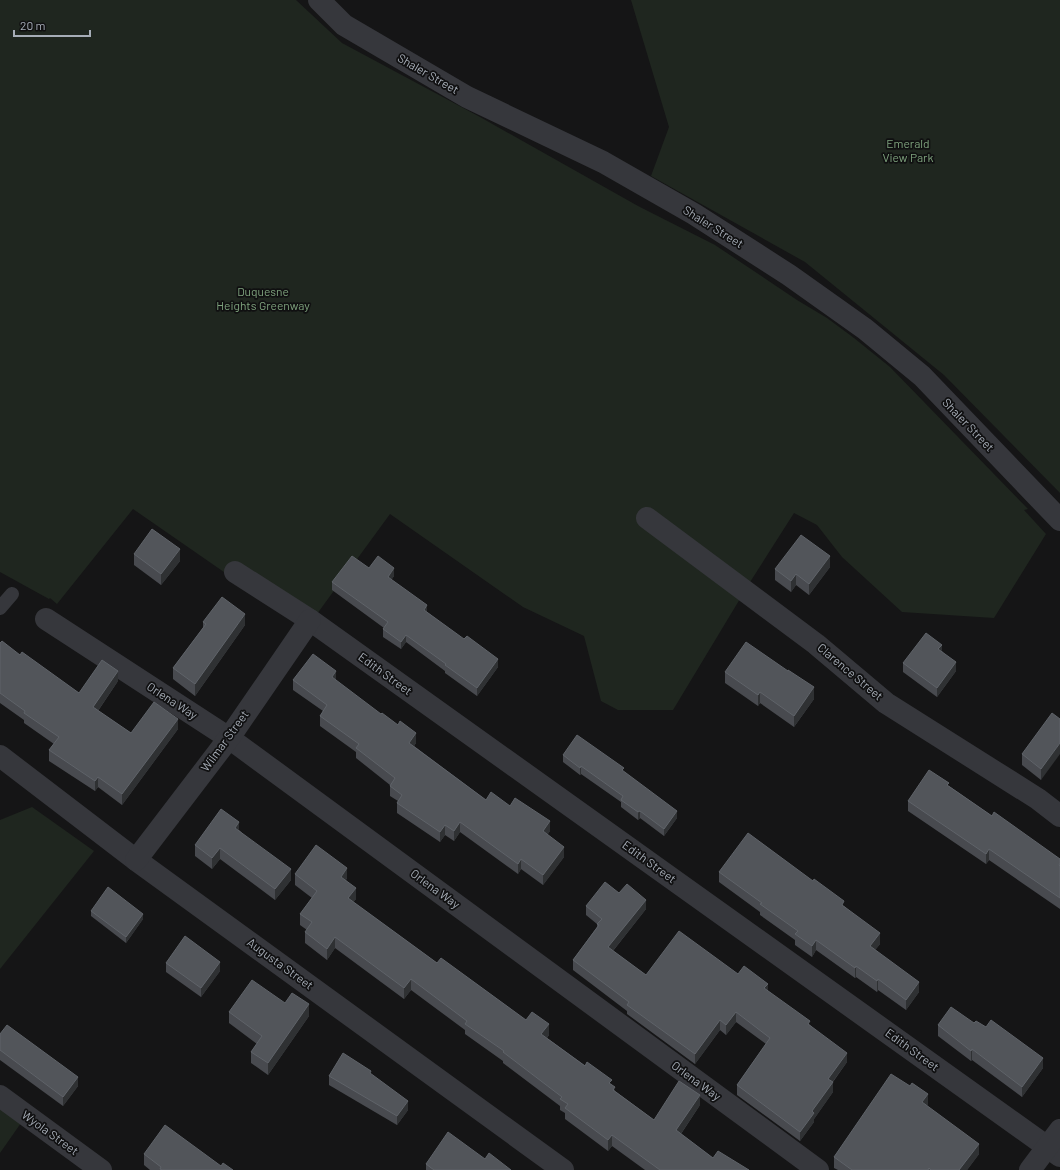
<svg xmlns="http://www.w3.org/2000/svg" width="1060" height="1170" font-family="Barlow,sans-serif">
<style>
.green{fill:#1f261f}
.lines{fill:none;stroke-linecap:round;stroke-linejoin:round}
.service{stroke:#36373c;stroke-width:14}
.minor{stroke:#36373c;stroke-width:22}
.tertiary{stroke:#36373c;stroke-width:22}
.wall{fill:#484a4f}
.shaded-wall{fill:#2f3133}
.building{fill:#52555a;stroke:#5f6369}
.labels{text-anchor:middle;stroke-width:3.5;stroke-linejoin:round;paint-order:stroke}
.street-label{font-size:12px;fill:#a6adb7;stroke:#101011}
.park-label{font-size:12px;fill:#7ea27d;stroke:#101011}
</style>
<rect width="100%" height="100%" fill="#151516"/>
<!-- green -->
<g class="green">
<polygon points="0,0 296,0 342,43 480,117 638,206 715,245 797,300 827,318 854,338 890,367 1028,509 1024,510 1046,534 994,618 902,612 842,557 817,525 794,513 752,579 673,710 618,710 601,701 584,636 523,607 390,514 306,629 133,509 57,604 50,598 49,599 0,572"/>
<polygon points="631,0 1060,0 1060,493 944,375 805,262 651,176 669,127"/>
<polygon points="32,807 94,851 0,969 0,820"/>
<polygon points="0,1109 21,1123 0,1153"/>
</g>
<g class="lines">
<!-- service -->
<polyline class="service" points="0,608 12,594"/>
<!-- minor -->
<g class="minor">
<polyline points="647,518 816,644 886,703 1038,799 1060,816"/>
<polyline points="235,572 310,620 1060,1156"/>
<polyline points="46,619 229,738 818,1170"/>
<polyline points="0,756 136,860 563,1170"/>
<polyline points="136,860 229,738 310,620"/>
<polyline points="0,1096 101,1170"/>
<polyline points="1030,1170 1060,1130"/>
</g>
<!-- tertiary -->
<polyline class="tertiary" points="319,0 344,25 467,97 603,162 694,214 789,275 865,329 922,376 1060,520"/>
</g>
<!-- wall -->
<g class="wall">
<polygon points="134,554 180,561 161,585 134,565"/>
<polygon points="830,567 809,595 796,585 791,592 775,580 775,569"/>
<polygon points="369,568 394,576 391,580 427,612 498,667 477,696 445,673 445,671 406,642 401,649 383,637 383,629 384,628 332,590 332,582"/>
<polygon points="203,622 245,625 195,696 173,679 173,668 203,628"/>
<polygon points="0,643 79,693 118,681 98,711 131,733 178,729 122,805 98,787 95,791 49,761 49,750 54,744 24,723 24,720 0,703"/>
<polygon points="942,651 956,671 937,697 903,672 903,663"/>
<polygon points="725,672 814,699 794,727 760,703 758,706 725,683"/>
<polygon points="293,680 336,681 416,743 414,746 486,800 510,806 550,831 547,835 564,857 543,885 521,869 518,874 460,832 454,841 445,835 440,842 397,813 397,803 398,801 390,796 390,785 356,758 356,752 320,726 320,716 323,711 293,690"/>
<polygon points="1060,719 1041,780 1022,765 1022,754"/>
<polygon points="563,755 624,772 677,818 664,836 640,818 638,820 621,807 621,802 581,774 580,775 563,762"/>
<polygon points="949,786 992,816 1060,859 1060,909 989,860 986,864 908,811 908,801"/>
<polygon points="239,830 291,880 275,900 220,859 212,869 195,856 195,845"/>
<polygon points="719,872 844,906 880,944 875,950 919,992 906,1010 878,990 877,992 856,977 855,978 816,950 812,957 795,945 795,940 760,915 760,912 719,882"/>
<polygon points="295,874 347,878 346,880 356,899 353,902 437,963 549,1035 547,1038 612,1085 615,1091 654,1120 700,1105 681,1134 713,1158 749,1170 645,1170 612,1146 608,1151 565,1119 565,1113 560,1110 560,1106 503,1063 503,1061 465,1034 465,1030 411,990 404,999 335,948 327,960 305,943 305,932 307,930 300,925 300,914 312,898 295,885"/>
<polygon points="619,893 646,909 613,951 646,975 738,974 768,991 810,1025 847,1062 833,1082 833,1092 814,1119 814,1122 800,1141 737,1095 737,1085 766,1044 736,1022 726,1035 720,1030 695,1064 627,1014 627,1011 573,970 573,960 597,927 597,924 586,915 586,906"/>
<polygon points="91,911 143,919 126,943 91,916"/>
<polygon points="166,963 220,971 201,997 166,972"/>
<polygon points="285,1003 309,1016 268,1075 251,1063 251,1052 257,1044 229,1023 229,1012"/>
<polygon points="974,1023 986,1027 1043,1068 1022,1097 972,1060 971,1061 938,1036 938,1025"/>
<polygon points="0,1034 78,1086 63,1106 0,1060"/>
<polygon points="329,1076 408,1110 397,1125 329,1085"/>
<polygon points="928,1104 927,1106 979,1154 967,1170 838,1170 834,1168 834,1157"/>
<polygon points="144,1154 221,1166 233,1170 150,1170 144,1165"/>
<polygon points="485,1159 511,1170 426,1170 426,1164"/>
</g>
<!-- shaded-wall -->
<g class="shaded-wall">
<polygon points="180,549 180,561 161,585 161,574"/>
<polygon points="830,556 830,567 809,595 809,584"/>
<polygon points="394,568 394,576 388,585 388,577"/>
<polygon points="796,574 796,585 791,592 791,581"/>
<polygon points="427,605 427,613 424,610"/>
<polygon points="245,614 245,625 195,696 195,684"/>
<polygon points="406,635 406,642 401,649 401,642"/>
<polygon points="942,645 942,654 938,649"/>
<polygon points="498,659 498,667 477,696 477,688"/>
<polygon points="956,662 956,671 937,697 937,688"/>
<polygon points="118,671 118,681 93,718 93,707"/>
<polygon points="336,671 336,681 332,677"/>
<polygon points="814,687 814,699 794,727 794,716"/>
<polygon points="760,692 760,703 758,706 758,695"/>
<polygon points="178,719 178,729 122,805 122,794"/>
<polygon points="416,733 416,743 409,753 409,743"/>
<polygon points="1060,743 1060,754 1041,780 1041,769"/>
<polygon points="581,766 581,774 580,775 580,768"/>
<polygon points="98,777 98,787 95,791 95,781"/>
<polygon points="640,811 640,818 638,820 638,812"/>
<polygon points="677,811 677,818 664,836 664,829"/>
<polygon points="550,821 550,831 543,841 543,831"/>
<polygon points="239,822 239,834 235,828"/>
<polygon points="460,822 460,832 454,841 454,831"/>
<polygon points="445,825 445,835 440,842 440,832"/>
<polygon points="564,847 564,857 543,885 543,875"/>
<polygon points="220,848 220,859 212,869 212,858"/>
<polygon points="989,849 989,860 986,864 986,854"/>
<polygon points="521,859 521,869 518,874 518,864"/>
<polygon points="347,868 347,878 341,887 341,877"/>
<polygon points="291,869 291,880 275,900 275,889"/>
<polygon points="356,888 356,899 348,909 348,898"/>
<polygon points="646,900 646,909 608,957 608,947"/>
<polygon points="143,914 143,919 126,943 126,937"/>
<polygon points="880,933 880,944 870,957 870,946"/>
<polygon points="335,937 335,948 327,960 327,949"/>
<polygon points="816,940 816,950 812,957 812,946"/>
<polygon points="220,962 220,971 201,997 201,988"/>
<polygon points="856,966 856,977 855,978 855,968"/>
<polygon points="411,979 411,990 404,999 404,988"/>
<polygon points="878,979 878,990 877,992 877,981"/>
<polygon points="919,982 919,992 906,1010 906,1000"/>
<polygon points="768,984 768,994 764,988"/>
<polygon points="309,1004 309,1016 268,1075 268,1063"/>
<polygon points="736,1012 736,1022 726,1035 726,1025"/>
<polygon points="720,1020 720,1030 695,1064 695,1054"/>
<polygon points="549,1024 549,1035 541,1045 541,1034"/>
<polygon points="972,1049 972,1060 971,1061 971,1051"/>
<polygon points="847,1053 847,1062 828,1088 828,1079"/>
<polygon points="1043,1058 1043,1068 1022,1097 1022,1087"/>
<polygon points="78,1077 78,1086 63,1106 63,1097"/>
<polygon points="833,1082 833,1092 814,1119 814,1122 800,1141 800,1132 812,1111"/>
<polygon points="928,1094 928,1104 922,1113 922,1102"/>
<polygon points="700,1095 700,1105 676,1141 676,1130"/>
<polygon points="408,1101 408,1110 397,1125 397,1116"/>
<polygon points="612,1135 612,1146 608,1151 608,1140"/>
<polygon points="979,1144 979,1154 967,1170 959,1170"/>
</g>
<!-- building -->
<g class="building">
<polygon points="152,529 180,549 161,574 134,554"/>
<polygon points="801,535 830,556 809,584 796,574 791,581 775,569"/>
<polygon points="352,556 369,568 378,556 394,568 388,577 427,605 424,610 464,639 467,636 498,659 477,688 445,665 446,664 406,635 401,642 383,629 388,622 332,582"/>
<polygon points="222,597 245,614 195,684 173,668 206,624 203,622"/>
<polygon points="926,633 942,645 938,649 956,662 937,688 903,663"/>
<polygon points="2,641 20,655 22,652 79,693 102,660 118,671 93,707 131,733 154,702 178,719 122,794 98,777 95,781 49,750 59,737 24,713 25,711 0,693 0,643"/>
<polygon points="746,642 788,671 788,670 814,687 794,716 760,692 758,695 725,672"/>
<polygon points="313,654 336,671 332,677 381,714 382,713 398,725 400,721 416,733 409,743 486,800 491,792 510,806 515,798 550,821 543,831 564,847 543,875 521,859 518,864 460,822 454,831 445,825 440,832 397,803 402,795 390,786 395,778 356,748 359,744 320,716 327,705 293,680"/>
<polygon points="1052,713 1060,719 1060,743 1041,769 1022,754"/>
<polygon points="577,735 624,768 622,770 677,811 664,829 640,811 638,812 621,800 623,796 581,766 580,768 563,755"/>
<polygon points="929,770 949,783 947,785 992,816 994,812 1060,859 1060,863 1059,865 1060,866 1060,898 989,849 986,854 908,801"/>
<polygon points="221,809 239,822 235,828 291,869 275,889 220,848 212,858 195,845"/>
<polygon points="748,833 813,881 814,879 844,901 842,905 880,933 870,946 919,982 906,1000 878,979 877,981 856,966 855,968 816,940 812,946 795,934 798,931 760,904 762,903 719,872"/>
<polygon points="316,845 347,868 341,877 356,888 348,898 437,963 441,958 526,1020 532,1012 549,1024 541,1034 585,1066 587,1062 612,1080 609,1083 615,1087 613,1090 654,1120 679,1081 700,1095 676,1130 713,1158 718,1151 749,1170 660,1170 612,1135 608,1140 565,1108 568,1104 560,1099 562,1097 503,1052 504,1051 465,1024 467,1021 411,979 404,988 335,937 327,949 305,932 312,922 300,914 317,891 295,874"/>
<polygon points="605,882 619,893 627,884 646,900 608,947 646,975 679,931 738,974 744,966 768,984 764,988 810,1021 808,1024 847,1053 828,1079 833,1082 812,1111 814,1113 800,1132 737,1085 770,1038 736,1012 726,1025 720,1020 695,1054 627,1005 629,1002 573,960 599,925 597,924 602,919 586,906"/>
<polygon points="108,887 143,914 126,937 91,911"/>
<polygon points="185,936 220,962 201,988 166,963"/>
<polygon points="252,980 285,1003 292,993 309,1004 268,1063 251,1052 262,1036 229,1012"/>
<polygon points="951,1007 974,1023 976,1021 986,1027 991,1020 1043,1058 1022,1087 972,1049 971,1051 938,1025"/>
<polygon points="7,1025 78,1077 63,1097 0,1050 0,1034"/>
<polygon points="343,1053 371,1071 370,1073 408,1101 397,1116 329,1076"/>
<polygon points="891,1074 910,1086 912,1083 928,1094 922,1102 979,1144 959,1170 931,1170 929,1168 928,1170 852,1170 834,1157"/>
<polygon points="165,1125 221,1166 223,1163 233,1170 162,1170 160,1169 161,1167 144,1154"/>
<polygon points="448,1132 485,1159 489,1153 511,1170 434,1170 426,1164"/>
</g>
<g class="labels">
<!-- street labels -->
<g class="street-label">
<text transform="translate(428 74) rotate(30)" y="4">Shaler Street</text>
<text transform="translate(713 227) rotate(32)" y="4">Shaler Street</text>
<text transform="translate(968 425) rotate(46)" y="4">Shaler Street</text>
<text transform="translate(850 672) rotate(40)" y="4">Clarence Street</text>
<text transform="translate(385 674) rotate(36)" y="4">Edith Street</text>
<text transform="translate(172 701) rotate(33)" y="4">Orlena Way</text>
<text transform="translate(225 741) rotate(-54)" y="4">Wilmar Street</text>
<text transform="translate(649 862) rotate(36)" y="4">Edith Street</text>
<text transform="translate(435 889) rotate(36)" y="4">Orlena Way</text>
<text transform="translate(280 964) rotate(36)" y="4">Augusta Street</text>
<text transform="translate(912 1050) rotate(36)" y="4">Edith Street</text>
<text transform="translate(696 1081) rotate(36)" y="4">Orlena Way</text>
<text transform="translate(50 1133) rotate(36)" y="4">Wyola Street</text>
</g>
<!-- park labels -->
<g class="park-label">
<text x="908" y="148">Emerald<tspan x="908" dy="14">View Park</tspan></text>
<text x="263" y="296">Duquesne<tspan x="263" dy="14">Heights Greenway</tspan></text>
</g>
</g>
<!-- scale -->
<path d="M14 30v6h76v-6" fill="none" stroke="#a6adb7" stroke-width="2"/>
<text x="20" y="30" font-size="12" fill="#a6adb7" stroke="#101011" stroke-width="3" paint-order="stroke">20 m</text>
</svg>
